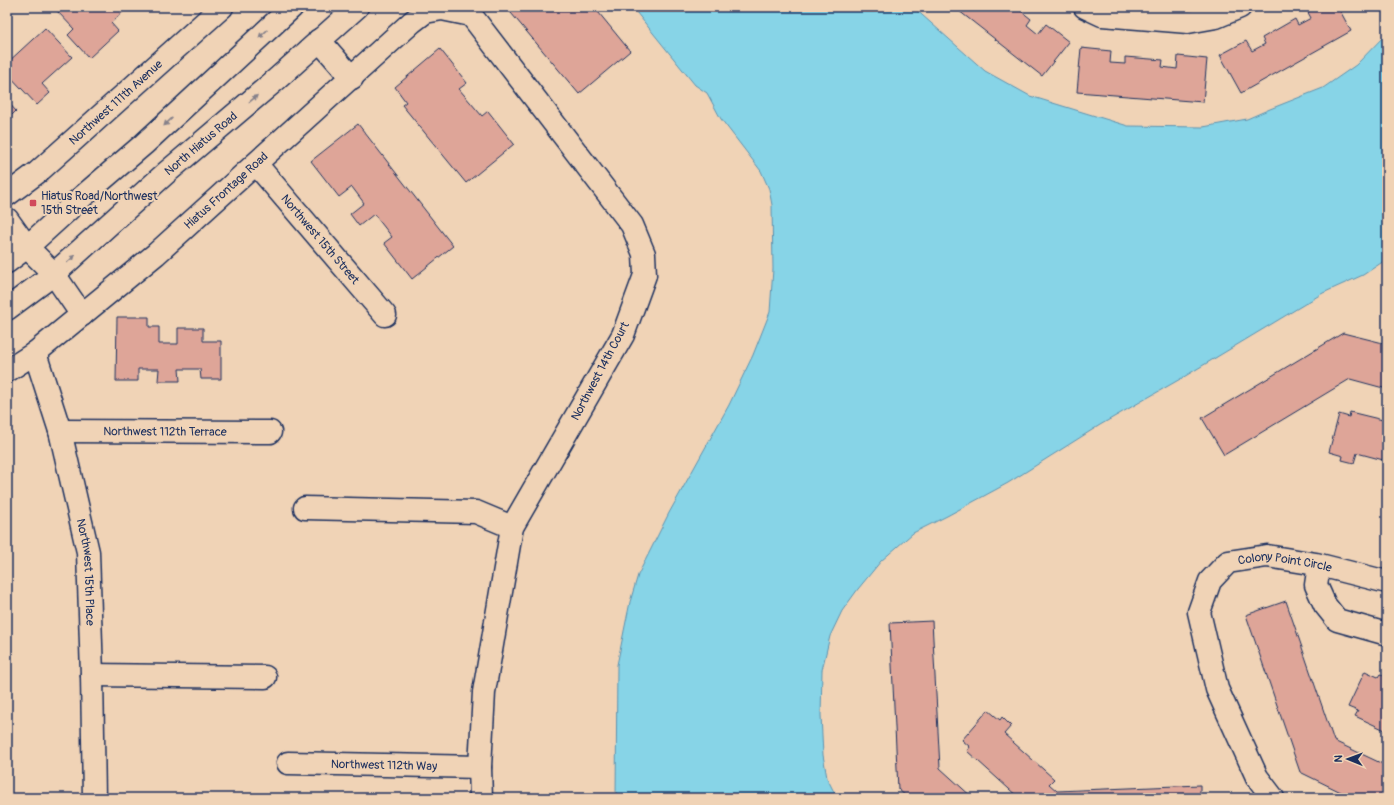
<svg xmlns="http://www.w3.org/2000/svg" width="1394" height="805" font-family="Pangolin,sans-serif">
<style>
.water{fill:#87d4e7;stroke:#5c92b0}
.building{fill:#dea598;stroke:#1b2f5e}
.lines{fill:none;stroke-linecap:round;stroke-linejoin:round}
.minor-casing{stroke:#1b2f5e;stroke-width:25}
.major-casing{stroke:#1b2f5e;stroke-width:25}
.minor{stroke:#f0d3b6;stroke-width:22}
.major{stroke:#f0d3b6;stroke-width:22}
.oneway{fill:#86818a}
.poi-dot{fill:#d1495b;stroke:#f0d3b6;stroke-width:1.5}
.labels{text-anchor:middle;stroke-width:4;stroke-linejoin:round;paint-order:stroke}
.street-label{font-size:12px;fill:#1b2f5e;stroke:#f0d3b6}
.poi-label{font-size:12px;fill:#1b2f5e;stroke:#f0d3b6;text-anchor:start}
</style>
<rect width="100%" height="100%" fill="#f0d3b6"/>
<filter id="ink" filterUnits="userSpaceOnUse"><feTurbulence type="fractalNoise" baseFrequency=".025" numOctaves="2"/><feDisplacementMap in="SourceGraphic" scale="8" xChannelSelector="R" yChannelSelector="G"/><feConvolveMatrix kernelMatrix="1 2 1 2 8 2 1 2 1" color-interpolation-filters="sRGB"/></filter>
<g filter="url(#ink)">
<!-- water -->
<polygon class="water" points="632,7 913,7 985,71 1030,96 1128,126 1203,127 1247,119 1270,109 1323,88 1356,65 1387,33 1387,259 1363,275 1323,293 1182,378 1100,425 1008,483 947,516 913,533 881,561 858,589 842,611 830,636 822,670 821,715 823,755 827,778 837,798 616,798 617,665 630,602 638,575 669,513 729,405 753,355 770,312 773,269 772,205 769,189 761,171 721,119 707,93 695,85"/>
<!-- building -->
<g class="building">
<polygon points="61,7 128,7 111,23 118,31 89,58 68,35 74,29 57,11"/>
<polygon points="506,7 594,7 630,51 579,94"/>
<polygon points="954,7 1016,7 1031,19 1027,25 1038,34 1046,24 1069,42 1042,76"/>
<polygon points="1305,7 1338,7 1351,31 1241,93 1220,55 1246,41 1252,51 1265,44 1262,38 1295,19 1298,25 1311,18"/>
<polygon points="45,28 72,57 42,84 50,93 37,105 7,73 7,63"/>
<polygon points="1081,48 1111,51 1110,63 1125,64 1125,57 1163,60 1162,67 1177,69 1178,56 1207,59 1203,102 1077,92"/>
<polygon points="440,49 467,83 459,89 482,116 488,111 514,144 466,183 402,105 406,102 395,87"/>
<polygon points="7,101 16,111 7,120"/>
<polygon points="358,124 453,246 412,279 384,243 392,237 374,214 359,226 350,214 364,203 352,187 339,197 311,161"/>
<polygon points="117,317 149,317 149,327 159,327 159,344 178,344 178,328 203,328 203,341 221,341 221,379 201,379 200,369 179,369 180,381 158,381 159,369 138,369 138,381 116,381"/>
<polygon points="1343,333 1387,344 1387,389 1350,379 1224,455 1202,418"/>
<polygon points="1350,412 1387,421 1387,461 1357,453 1354,463 1342,460 1343,456 1329,452 1339,414 1349,417"/>
<polygon points="1286,601 1334,741 1387,766 1387,798 1353,798 1300,772 1246,615"/>
<polygon points="932,621 940,768 973,798 908,798 898,789 890,623"/>
<polygon points="1365,671 1378,677 1380,674 1387,677 1387,731 1355,716 1358,711 1348,707"/>
<polygon points="988,710 1000,720 1002,717 1011,726 1004,734 1054,779 1049,784 1057,791 1200,785 1200,798 1019,798 967,751 970,747 962,740"/>
</g>
<g class="lines">
<!-- minor casing -->
<g class="minor-casing">
<g id="minor">
<polyline points="1085,7 1102,15 1188,22 1216,17 1240,7"/>
<polyline points="319,40 352,78"/>
<path id="s1" d="M256 164 385 315"/>
<path id="s2" d="M7 195 38 172 222 7"/>
<polyline points="7,219 27,247"/>
<polyline points="54,274 82,315"/>
<path id="s3" d="M35 353 60 431 88 552 92 675 94 798"/>
<path id="s4" d="M7 371 35 353 156 254 412 22 425 12 442 9 471 15 632 225 644 254 645 275 623 335 512 527 484 692 480 767 481 798"/>
<path id="s5" d="M60 431 270 432"/>
<polyline points="305,508 476,512 512,527"/>
<polyline points="1319,565 1316,585 1325,605 1337,620 1387,634"/>
<polyline points="92,675 265,677"/>
<path id="s6" d="M288 763 480 767"/>
<path id="s7" d="M1273 798 1257 777 1217 689 1199 612 1210 581 1228 562 1267 556 1316 564 1387 582"/>
</g>
</g>
<!-- major casing -->
<g class="major-casing">
<g id="major">
<polyline points="27,247 54,274"/>
<polyline points="7,262 27,247 82,197 144,144 292,7"/>
<path id="s8" d="M7 309 54 274 166 173 278 78 357 7"/>
</g>
</g>
<!-- minor -->
<use href="#minor" class="minor"/>
<!-- major -->
<use href="#major" class="major"/>
</g>
<!-- one-way arrows -->
<defs><path id="oneway-solid" d="M-6-.8H1V-3.2L6.5 0L1 3.2V.8H-6Z"/></defs>
<g class="oneway">
<use href="#oneway-solid" transform="translate(263 34) rotate(137)"/>
<use href="#oneway-solid" transform="translate(253 99) rotate(-40)"/>
<use href="#oneway-solid" transform="translate(168 122) rotate(137)"/>
<use href="#oneway-solid" transform="translate(71 259) rotate(-42)"/>
</g>
</g>
<!-- markers -->
<rect class="poi-dot" x="29" y="199" width="8" height="8" rx="2"/>
<g class="labels">
<!-- street labels -->
<g class="street-label">
<text dy="4" stroke="none"><textPath href="#s2" startOffset="143">Northwest 111th Avenue</textPath></text>
<text dy="4" stroke="none"><textPath href="#s8" startOffset="255">North Hiatus Road</textPath></text>
<text dy="4" stroke="none"><textPath href="#s4" startOffset="284">Hiatus Frontage Road</textPath></text>
<text dy="4" stroke="none"><textPath href="#s1" startOffset="99">Northwest 15th Street</textPath></text>
<text transform="translate(600 371) rotate(-62)" y="4">Northwest 14th Court</text>
<text dy="4" stroke="none"><textPath href="#s5" startOffset="105">Northwest 112th Terrace</textPath></text>
<text dy="4" stroke="none"><textPath href="#s7" startOffset="319">Colony Point Circle</textPath></text>
<text dy="4" stroke="none"><textPath href="#s3" startOffset="226">Northwest 15th Place</textPath></text>
<text dy="4" stroke="none"><textPath href="#s6" startOffset="96">Northwest 112th Way</textPath></text>
</g>
<!-- poi labels -->
<g class="poi-label">
<text x="41" y="200">Hiatus Road/Northwest<tspan x="41" dy="14">15th Street</tspan></text>
</g>
</g>
<!-- margin -->
<rect width="1394" height="805" fill="none" stroke="#f0d3b6" stroke-width="24"/>
<rect x="12" y="12" width="1370" height="781" fill="none" stroke="#1b2f5e" stroke-width="1.5" filter="url(#ink)"/>
<!-- north arrow -->
<g transform="translate(1348 759) rotate(271)" stroke="#f0d3b6" stroke-width="3" paint-order="stroke">
<path d="M0-3L7 15L0 10L-7 15Z" fill="#1b2f5e"/>
<text y="-6" font-size="11" font-weight="bold" text-anchor="middle" fill="#1b2f5e">N</text>
</g>
</svg>
